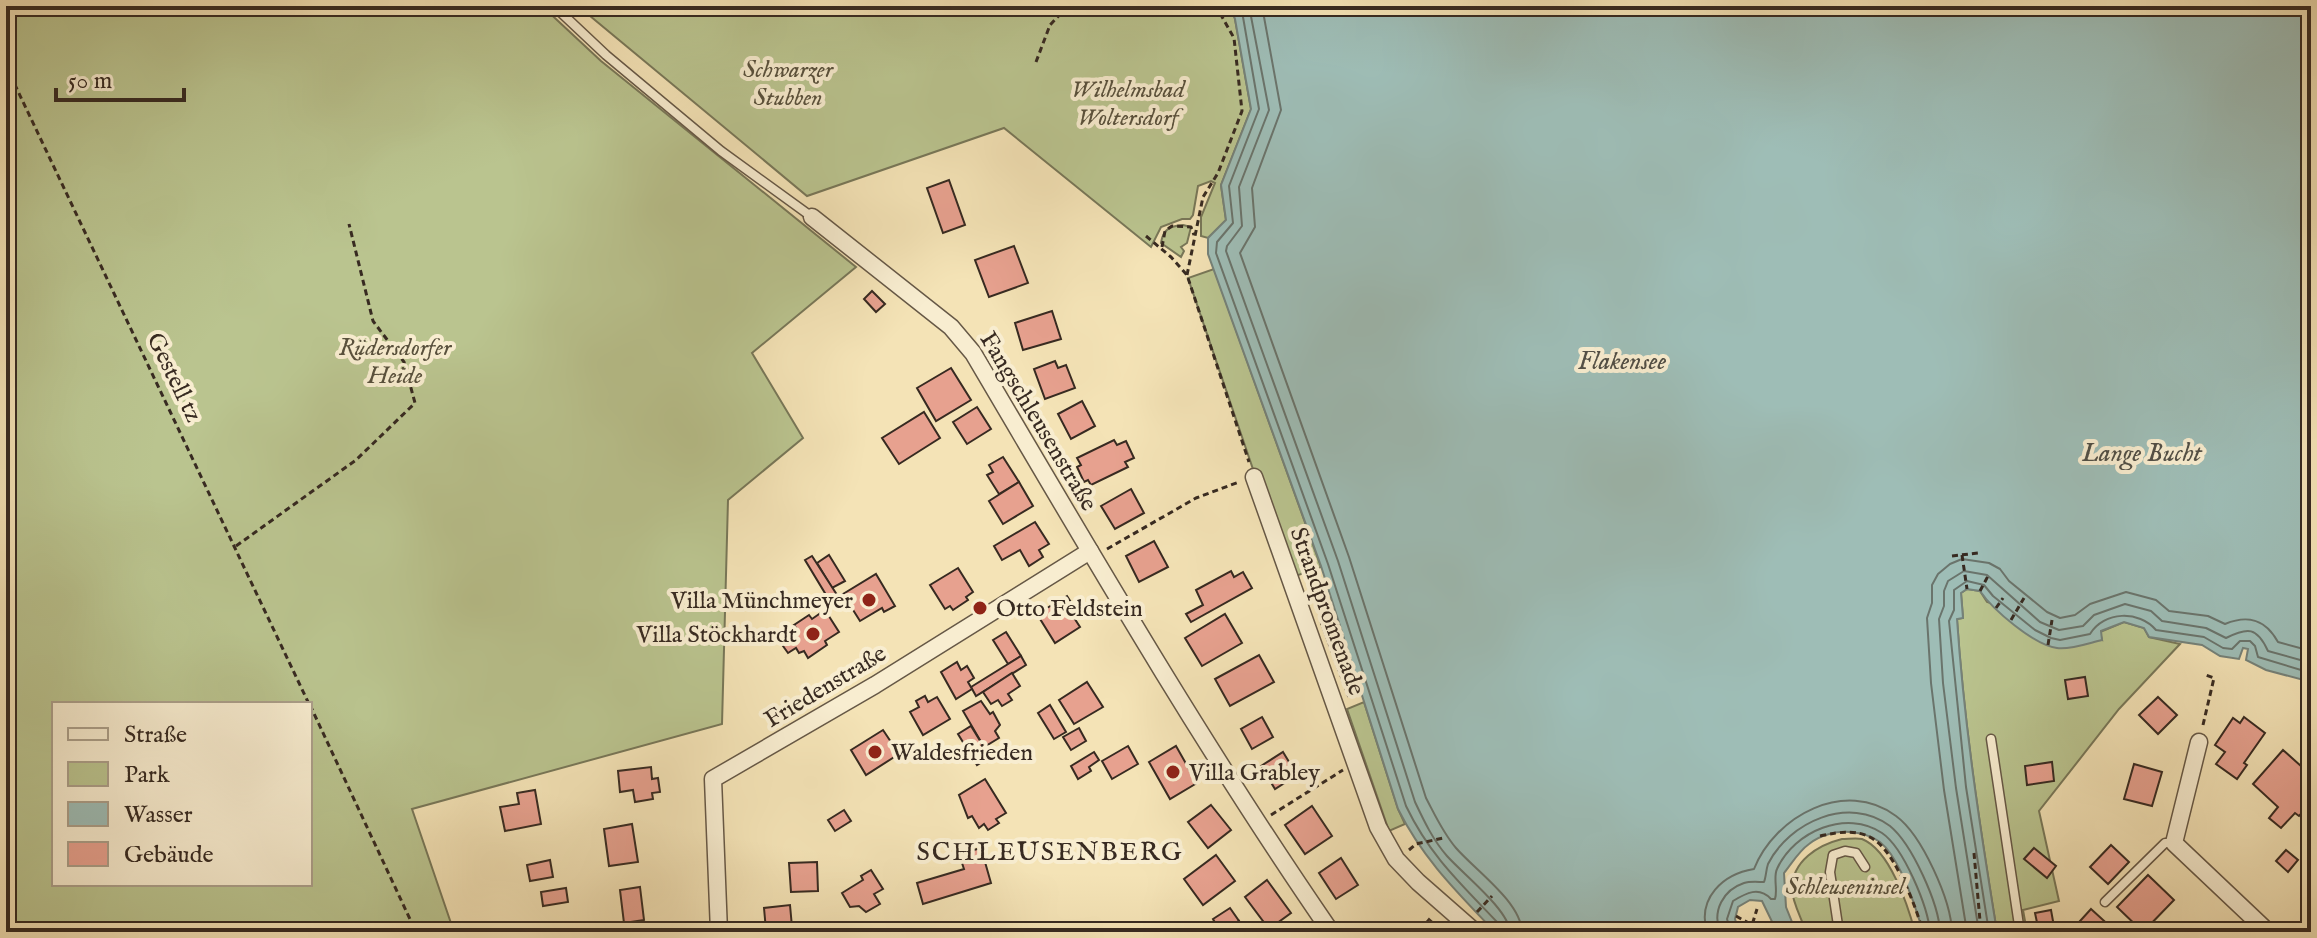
<svg xmlns="http://www.w3.org/2000/svg" width="2317" height="938" font-family="'IM FELL English',serif">
<style>
.green{fill:#bac48f;stroke:#787758;stroke-width:2;fill-rule:evenodd}
.water{fill:#9ebdb6;stroke:#75827a;stroke-width:2}
.lines{fill:none;stroke-linecap:round;stroke-linejoin:round}
.shore{stroke:#6a746c;stroke-width:2}
.building{fill:#e7a18f;stroke:#372a21;stroke-width:2}
.lane-casing{stroke:#665846;stroke-width:11}
.street-casing{stroke:#665846;stroke-width:19}
.path{stroke:#372a21;stroke-width:3;stroke-dasharray:6 4;stroke-linecap:butt}
.lane{stroke:#f8edd0;stroke-width:8}
.street{stroke:#f8edd0;stroke-width:16}
.poi-dot{fill:#8f2418;stroke:#f8edd0;stroke-width:3}
.labels{text-anchor:middle;stroke-width:8;stroke-linejoin:round;paint-order:stroke}
.park-label{font-size:24px;font-style:italic;fill:#58503c;stroke:#f8edd0}
.street-label{font-size:24px;fill:#372a21;stroke:#f8edd0}
.poi-label{font-size:24px;fill:#372a21;stroke:#f8edd0;text-anchor:start}
.water-label{font-size:26px;font-style:italic;fill:#514f46;stroke:#f8edd0}
.neighbourhood-label{font-size:26px;letter-spacing:2px;fill:#372a21;stroke:#f8edd0}
</style>
<rect width="100%" height="100%" fill="#f4e3b6"/>
<filter id="stains"><feTurbulence type="fractalNoise" baseFrequency=".0025" numOctaves="4"/><feColorMatrix values="0 0 0 0 .2 0 0 0 0 .09 0 0 0 0 .02 0 0 0 .5 -.17"/></filter>
<radialGradient id="worn" r=".72"><stop offset=".6" stop-color="#630" stop-opacity="0"/><stop offset="1" stop-color="#630" stop-opacity=".3"/></radialGradient>
<!-- green -->
<g class="green">
<path d="M6 6H542L601 61 856 267 752 353 803 438 728 500 722 724 412 809 454 932H6ZM310 704V884H54V704Z"/>
<polygon points="578,6 1230,6 1235,19 1251,109 1221,185 1226,220 1208,238 1201,236 1201,217 1215,183 1211,181 1198,186 1193,215 1190,219 1182,219 1161,227 1151,247 1004,128 807,196"/>
<path d="M1183 225 1191 227 1187 243 1181 247 1184 251 1181 257 1161 243C1163 229 1170 226 1183 225Z"/>
<polygon points="1214,269 1321,567 1290,578 1188,278"/>
<path d="M1967 589 1980 591 1987 602 2102 640 2100 632 2124 622 2144 628 2149 637 2180 644 2119 709 2039 811 2059 901 2023 910 2027 932H1997C1980 828 1964 724 1957 619L1963 618 1961 593Z"/>
<polygon points="1364,702 1398,809 1405,824 1389,831 1347,709"/>
<path d="M1842 839C1848 839 1857 838 1862 839 1890 850 1908 906 1915 932H1806C1802 919 1792 902 1792 889 1792 861 1818 845 1842 839Z"/>
</g>
<!-- water -->
<path class="water" d="M1230 6H2311V682L2266 670 2246 660 2248 649 2243 648 2239 659 2220 656 2202 645 2149 637 2144 628 2124 622 2101 631 2102 640C2089 643 2070 650 2057 648 2034 645 1993 610 1980 591L1967 589 1961 593 1963 618 1957 619C1964 724 1980 828 1997 932H1923C1916 908 1900 858 1880 842 1871 835 1861 833 1850 832 1836 831 1820 835 1809 844 1799 851 1792 863 1784 873L1786 907 1796 932H1777L1762 901 1750 900 1738 907 1735 919 1739 932H1495C1457 892 1423 859 1398 809L1321 566 1208 254V238L1226 220 1221 185 1251 109 1235 19Z"/>
<g class="lines">
<!-- shore -->
<g class="shore">
<path d="M1238 6 1243 17 1259 109 1229 186 1233 223 1217 242 1216 253 1328 564 1406 806C1430 856 1461 884 1498 923L1500 932"/>
<path d="M1249 6 1269 110 1239 187 1242 226 1227 246 1226 251 1338 561 1415 802C1424 821 1433 840 1447 856 1463 874 1509 910 1510 932"/>
<path d="M1262 6 1281 110 1252 188 1255 227 1240 253 1349 557 1426 798C1435 815 1443 833 1456 848 1475 870 1521 902 1522 932"/>
<path d="M1707 932C1697 898 1723 874 1754 869 1775 816 1845 778 1896 816 1922 835 1951 900 1952 932"/>
<path d="M1720 932C1712 911 1723 890 1744 883 1750 881 1758 882 1764 882 1766 877 1766 870 1768 864 1789 822 1849 795 1890 826 1912 844 1939 904 1940 932"/>
<path d="M1731 932 1727 919 1733 901C1746 893 1759 886 1771 899H1775C1778 890 1773 877 1777 869 1794 831 1847 809 1882 833 1904 848 1928 907 1930 932"/>
<path d="M1967 932 1944 790 1931 683 1927 618 1932 603V585L1938 574 1950 564 1962 559 1989 563 2000 569 2009 581 2047 612 2060 618 2075 615 2090 604 2126 592 2156 600 2169 611 2208 616 2225 624C2249 614 2266 620 2278 642L2311 651"/>
<path d="M1979 932 1956 788 1943 683 1939 619 1944 606V591L1948 581 1964 571 1987 575 2040 622 2059 630 2083 626 2094 615 2125 604 2151 611 2162 621 2206 628 2226 638C2248 627 2257 627 2268 651L2311 663"/>
<path d="M1989 932 1966 787 1949 621 1954 610V590L1967 581 1984 585 1993 596 2035 630 2051 638 2060 640 2090 634C2104 611 2139 610 2156 630L2204 637 2223 648 2232 649 2240 641H2250L2255 646 2258 657 2311 673"/>
</g>
</g>
<!-- building -->
<g class="building">
<polygon points="949,180 965,225 943,233 927,188"/>
<polygon points="1014,246 1028,283 989,297 975,260"/>
<polygon points="872,291 885,304 876,312 864,299"/>
<polygon points="1052,311 1061,339 1023,350 1015,323"/>
<polygon points="1055,361 1058,368 1066,365 1075,388 1045,399 1034,369"/>
<polygon points="951,368 971,400 936,421 917,388"/>
<polygon points="1082,401 1095,426 1071,439 1058,414"/>
<polygon points="977,407 991,429 967,444 953,422"/>
<polygon points="924,412 940,438 899,464 882,438"/>
<polygon points="1114,440 1117,445 1126,441 1134,458 1125,462 1128,467 1091,485 1088,480 1084,482 1077,467 1081,465 1077,458"/>
<polygon points="1003,457 1019,482 999,494 987,475 993,472 989,465"/>
<polygon points="1019,482 1033,506 1003,524 989,501"/>
<polygon points="1131,489 1144,513 1115,529 1101,506"/>
<polygon points="1035,522 1049,544 1039,550 1043,557 1029,566 1020,550 1002,560 994,546"/>
<polygon points="1154,541 1168,567 1139,582 1126,556"/>
<polygon points="829,555 845,581 832,588 817,563"/>
<polygon points="812,556 839,598 831,603 805,560"/>
<polygon points="958,568 973,592 966,597 968,600 953,610 950,606 945,609 930,585"/>
<polygon points="1231,571 1234,577 1243,572 1252,588 1191,622 1186,614 1203,605 1196,590"/>
<polygon points="876,574 895,606 884,612 882,608 860,621 843,594"/>
<polygon points="1067,596 1076,610 1071,613 1080,627 1055,643 1037,614"/>
<polygon points="825,610 839,632 825,641 827,645 808,658 804,651 799,653 796,648 788,653 783,646 790,641 787,636 797,629 794,625 809,615 812,619"/>
<polygon points="1225,614 1242,643 1202,666 1185,638"/>
<polygon points="1335,618 1359,692 1348,696 1321,623"/>
<polygon points="1006,632 1021,656 1008,664 993,640"/>
<polygon points="1259,655 1274,682 1230,706 1215,679"/>
<polygon points="1021,656 1026,665 976,696 971,687"/>
<polygon points="957,662 961,670 967,666 974,678 968,682 972,689 956,699 941,672"/>
<polygon points="1012,673 1020,686 1008,694 1012,700 1002,706 998,700 991,704 983,692"/>
<polygon points="2085,677 2088,696 2068,699 2065,680"/>
<polygon points="1087,682 1103,707 1074,724 1059,700"/>
<polygon points="925,696 928,702 937,697 950,719 923,735 910,712 919,707 916,701"/>
<polygon points="2158,697 2177,715 2158,734 2139,715"/>
<polygon points="981,701 990,714 993,712 1000,725 995,731 999,738 984,747 963,711"/>
<polygon points="1050,705 1066,732 1054,739 1038,713"/>
<polygon points="1262,717 1273,737 1252,749 1241,729"/>
<polygon points="2244,717 2265,733 2244,763 2247,765 2237,779 2216,764 2225,752 2215,745 2233,718 2240,723"/>
<polygon points="971,726 990,757 977,765 958,734"/>
<polygon points="1079,728 1086,741 1071,750 1063,737"/>
<polygon points="883,730 899,754 866,775 851,750"/>
<polygon points="1128,746 1138,764 1112,779 1102,761"/>
<polygon points="1176,746 1197,783 1170,799 1149,762"/>
<polygon points="2283,750 2311,775 2311,795 2306,801 2310,804 2299,816 2295,813 2281,828 2269,818 2278,807 2253,784"/>
<polygon points="1094,752 1099,760 1089,767 1091,771 1078,779 1071,766"/>
<polygon points="1283,752 1297,775 1275,789 1261,766"/>
<polygon points="2052,762 2054,781 2027,785 2025,766"/>
<polygon points="2134,764 2162,772 2152,806 2124,799"/>
<polygon points="651,767 652,779 658,778 660,792 652,793 653,799 635,802 633,790 620,792 618,771"/>
<polygon points="985,779 1006,813 996,819 999,823 988,830 984,824 979,828 972,816 968,818 959,795"/>
<polygon points="535,790 541,824 505,831 500,807 519,804 517,793"/>
<polygon points="1211,805 1231,830 1208,848 1188,822"/>
<polygon points="1312,806 1332,836 1305,854 1285,825"/>
<polygon points="844,810 851,821 835,831 828,820"/>
<polygon points="632,824 638,862 609,866 604,829"/>
<polygon points="2111,845 2129,862 2108,884 2090,867"/>
<polygon points="981,848 991,883 923,904 917,883 964,869 959,854"/>
<polygon points="2034,848 2056,866 2047,878 2024,859"/>
<polygon points="2286,850 2298,860 2288,872 2276,861"/>
<polygon points="1216,855 1235,881 1203,905 1184,879"/>
<polygon points="1341,858 1358,885 1336,899 1319,873"/>
<polygon points="550,860 553,877 530,881 527,865"/>
<polygon points="817,862 818,891 791,892 789,863"/>
<polygon points="871,870 883,889 874,894 880,904 866,912 859,906 850,907 842,893 863,880 861,876"/>
<polygon points="2148,875 2174,900 2143,932 2117,907"/>
<polygon points="1267,880 1291,913 1269,929 1245,897"/>
<polygon points="640,887 644,920 624,923 620,890"/>
<polygon points="566,888 568,902 543,906 541,892"/>
<polygon points="790,905 792,927 766,930 764,908"/>
<polygon points="1230,908 1239,921 1220,932 1213,919"/>
<polygon points="2091,909 2113,929 2110,932 2070,932"/>
<polygon points="2051,910 2055,932 2039,932 2035,913"/>
<polygon points="1429,919 1441,930 1451,919 1466,932 1418,932"/>
<polygon points="1239,921 1246,932 1222,932"/>
</g>
<g class="lines">
<!-- lane casing -->
<g class="lane-casing">
<g id="lane">
<polyline points="554,6 606,55 721,151 812,217"/>
<polyline points="1991,739 2020,932"/>
<polyline points="2105,902 2165,843 2174,843"/>
<polyline points="1839,932 1830,872 1833,855 1845,851 1856,853 1865,867"/>
</g>
</g>
<!-- street casing -->
<g class="street-casing">
<g id="street">
<path d="M812 217 951 327 973 353C1088 548 1202 745 1331 932"/>
<polyline points="1254,477 1378,827 1396,859 1418,882 1475,932"/>
<polyline points="2199,742 2174,843 2268,932"/>
<polyline points="719,932 713,779 875,685 1090,551"/>
</g>
</g>
<!-- path -->
<g class="path">
<polyline points="1036,62 1050,25 1068,6"/>
<polyline points="6,66 309,704"/>
<polyline points="1146,236 1171,257 1187,275 1249,462"/>
<polyline points="1162,247 1165,231 1172,226 1191,227 1194,235"/>
<polyline points="1187,275 1203,197 1218,173 1242,111 1234,38 1216,6"/>
<polyline points="236,546 356,460 415,403 404,362 373,321 349,224"/>
<polyline points="1107,549 1196,498 1239,482"/>
<polyline points="1962,555 1967,589"/>
<polyline points="1952,556 1978,553"/>
<polyline points="1980,591 1988,576"/>
<polyline points="1996,608 2003,598"/>
<polyline points="2011,620 2024,598"/>
<polyline points="2048,645 2052,620"/>
<polyline points="310,705 416,932"/>
<polyline points="2203,725 2214,678 2203,674"/>
<polyline points="1271,815 1343,770"/>
<path d="M1820 836C1864 826 1880 835 1900 874 1910 893 1917 911 1923 932"/>
<polyline points="1409,850 1416,844 1443,838"/>
<polyline points="1974,853 1981,932"/>
<polyline points="1477,912 1492,896"/>
<polyline points="1736,916 1752,925 1757,909"/>
</g>
<!-- lane -->
<use href="#lane" class="lane"/>
<!-- street -->
<use href="#street" class="street"/>
</g>
<!-- markers -->
<g class="poi-dot">
<circle cx="869" cy="600" r="8"/>
<circle cx="980" cy="608" r="8"/>
<circle cx="813" cy="634" r="8"/>
<circle cx="875" cy="752" r="8"/>
<circle cx="1173" cy="772" r="8"/>
</g>
<g class="labels">
<!-- park labels -->
<g class="park-label">
<text x="788" y="77">Schwarzer<tspan x="788" dy="28">Stubben</tspan></text>
<text x="1128" y="97">Wilhelmsbad<tspan x="1128" dy="28">Woltersdorf</tspan></text>
<text x="395" y="355">Rüdersdorfer<tspan x="395" dy="28">Heide</tspan></text>
<text x="1845" y="894">Schleuseninsel</text>
</g>
<!-- street labels -->
<g class="street-label">
<text transform="translate(175 377) rotate(64)" y="8">Gestell tz</text>
<text transform="translate(1039 421) rotate(59)" y="8">Fangschleusenstraße</text>
<text transform="translate(1328 611) rotate(70)" y="8">Strandpromenade</text>
<text transform="translate(825 686) rotate(-31)" y="8">Friedenstraße</text>
</g>
<!-- poi labels -->
<g class="poi-label">
<text x="853" y="608" text-anchor="end">Villa Münchmeyer</text>
<text x="996" y="616">Otto Feldstein</text>
<text x="797" y="642" text-anchor="end">Villa Stöckhardt</text>
<text x="891" y="760">Waldesfrieden</text>
<text x="1189" y="780">Villa Grabley</text>
</g>
<!-- water labels -->
<g class="water-label">
<text x="1622" y="369">Flakensee</text>
<text x="2142" y="461">Lange Bucht</text>
</g>
<!-- neighbourhood labels -->
<g class="neighbourhood-label">
<text x="1050" y="860">SCHLEUSENBERG</text>
</g>
</g>
<!-- margin -->
<rect width="2317" height="938" fill="none" stroke="#f4e3b6" stroke-width="32"/>
<rect x="8" y="8" width="2301" height="922" fill="none" stroke="#372a21" stroke-width="4"/>
<rect x="16" y="16" width="2285" height="906" fill="none" stroke="#372a21" stroke-width="2"/>
<!-- legend -->
<rect x="52" y="702" width="260" height="184" fill="#f8edd0" stroke="#ab9f8a" stroke-width="2"/>
<rect x="68" y="728" width="40" height="12" fill="#f8edd0" stroke="#ab9f8a" stroke-width="2"/>
<text x="124" y="742" font-size="24" fill="#372a21">Straße</text>
<rect x="68" y="762" width="40" height="24" fill="#bac48f" stroke="#ab9f8a" stroke-width="2"/>
<text x="124" y="782" font-size="24" fill="#372a21">Park</text>
<rect x="68" y="802" width="40" height="24" fill="#9ebdb6" stroke="#ab9f8a" stroke-width="2"/>
<text x="124" y="822" font-size="24" fill="#372a21">Wasser</text>
<rect x="68" y="842" width="40" height="24" fill="#e7a18f" stroke="#ab9f8a" stroke-width="2"/>
<text x="124" y="862" font-size="24" fill="#372a21">Gebäude</text>
<!-- scale -->
<path d="M56 88v12h128v-12" fill="none" stroke="#372a21" stroke-width="4"/>
<text x="68" y="88" font-size="24" fill="#372a21" stroke="#f8edd0" stroke-width="6" paint-order="stroke">50 m</text>
<rect width="100%" height="100%" filter="url(#stains)"/>
<rect width="100%" height="100%" fill="url(#worn)"/>
</svg>
